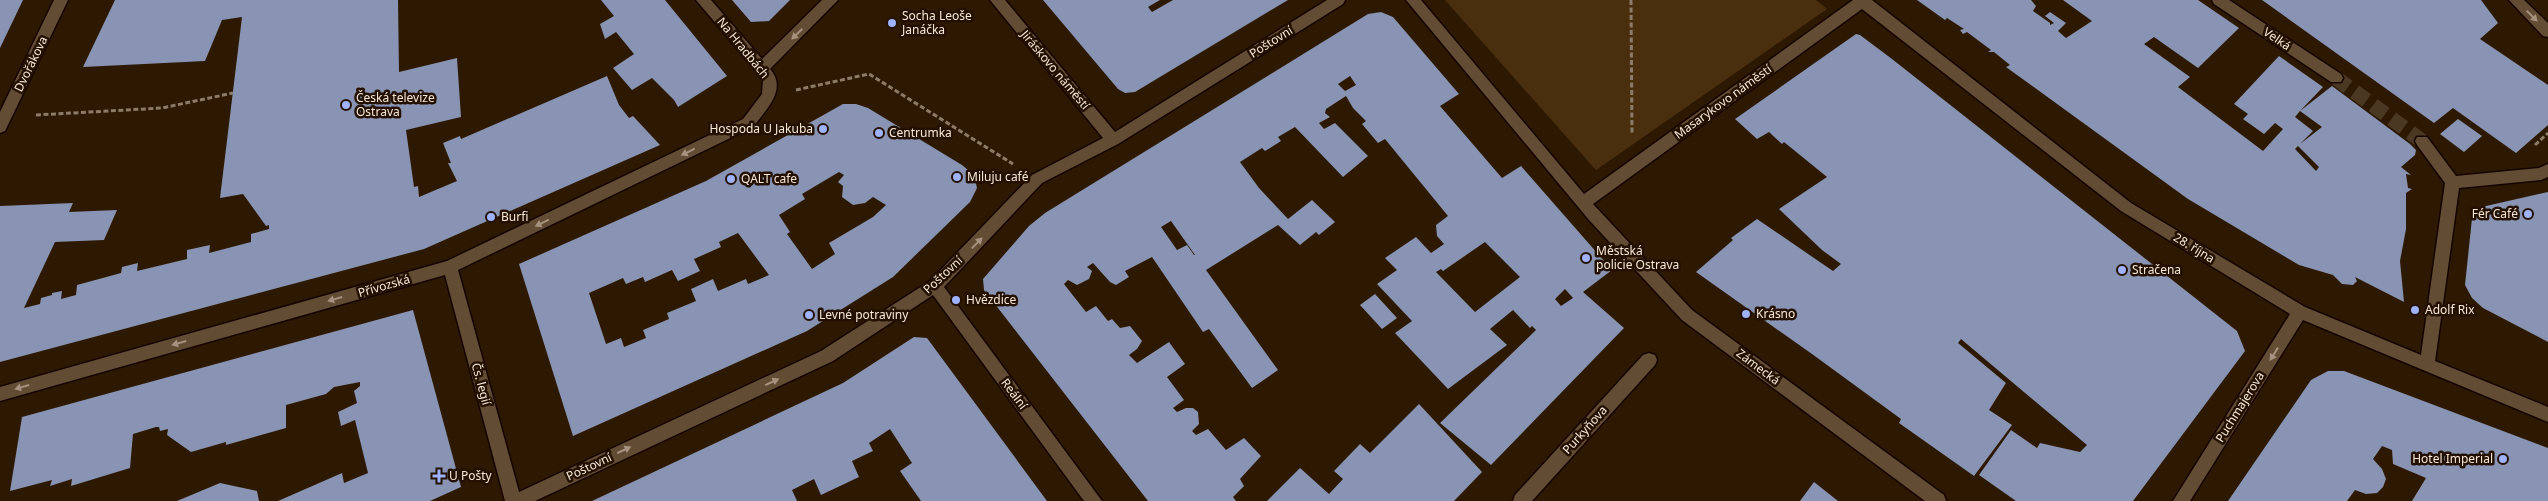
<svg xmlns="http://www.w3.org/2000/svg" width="2548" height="501" font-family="'Noto Sans',sans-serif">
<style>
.green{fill:#4a2f0f}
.building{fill:#8993b3;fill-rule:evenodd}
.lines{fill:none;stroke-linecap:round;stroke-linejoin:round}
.minor-tunnel{stroke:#4b3822;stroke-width:15;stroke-dasharray:15 8;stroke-linecap:butt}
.minor-casing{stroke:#150400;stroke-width:3}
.path{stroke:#8d7b69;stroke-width:3;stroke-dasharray:5 2.5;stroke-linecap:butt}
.minor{fill:#634c34;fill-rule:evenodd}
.oneway{fill:#a6927f}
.poi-dot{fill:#9fb3fd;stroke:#231000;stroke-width:2}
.labels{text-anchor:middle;stroke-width:5;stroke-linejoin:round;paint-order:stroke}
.poi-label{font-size:12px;fill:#f7e8da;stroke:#231000;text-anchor:start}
.street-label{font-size:12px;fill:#f7e8da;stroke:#231000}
</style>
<rect width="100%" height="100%" fill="#2d1902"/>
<!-- green -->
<polygon class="green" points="1445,0 1816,0 1827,9 1596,170"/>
<!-- building -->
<g class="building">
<polygon points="0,0 23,0 0,48"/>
<polygon points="115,0 398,0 399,72 457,58 461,117 406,130 414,187 418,186 419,197 457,181 448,163 451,163 443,143 460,136 461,139 607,76 619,105 629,118 633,116 660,145 424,249 0,362 0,206 73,203 69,212 117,210 104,240 55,242 24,308 40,304 41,298 52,295 52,293 62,291 61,299 76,295 77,285 121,273 122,267 138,263 137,271 187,259 187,250 210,245 209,253 251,242 251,234 269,229 269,225 266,226 243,194 220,198 242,17 222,20 205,61 83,67"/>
<polygon points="601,0 665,0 727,76 678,107 674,100 652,78 632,90 613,68 634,54 616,32 605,39 600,24 614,16"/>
<polygon points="732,0 790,0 769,21 751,22"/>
<polygon points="1043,0 1160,0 1148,7 1152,12 1173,0 1288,0 1135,92 1125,93 1118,89"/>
<path d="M1917 0H2031L2036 6 2033 11 2050 23V25L2054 23 2045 16 2050 12 2066 23 2058 31 2066 38 2092 21 2063 0H2198L2239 28 2198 68 2154 37 2144 44 2190 77 2178 87 2263 151 2283 129 2275 123 2264 134 2243 119 2248 114 2234 104 2279 56 2323 87 2300 111 2332 86 2410 144 2416 150 2415 155 2401 167 2411 175 2406 174 2408 188 2412 189 2406 193V229L2400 261 2404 302 2355 277 2357 281 2353 285 2342 284 2333 275 2299 265 2188 199 2006 67 2010 65 1994 52H1988L1991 50 1967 32 1963 34 1960 30 1964 29 1947 18 1945 20ZM2300 111 2322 127 2300 144 2313 131 2295 117ZM2298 146 2319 167 2316 171 2295 149Z"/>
<polygon points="2262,0 2481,0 2498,23 2480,39 2548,85 2548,125 2516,153 2453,108 2434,123"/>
<path d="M1381 12 1393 17 1459 94 1440 106 1502 178 1521 166 1612 270 1583 292 1624 328 1491 465 1440 423 1536 330 1532 326 1530 328 1513 310 1490 329 1507 345 1448 389 1395 333 1412 321 1377 284 1397 270 1385 258 1416 237 1431 253 1444 244 1437 236 1436 225 1448 216 1385 139 1378 143 1362 124 1366 121 1353 108 1346 96 1326 109 1325 113 1330 117 1319 123 1324 129 1335 123 1368 156 1343 177 1295 127 1278 137 1281 141 1265 151 1262 148 1240 162 1259 188 1288 219 1312 200 1335 222 1319 235 1316 232 1300 245 1278 225 1206 270 1278 370 1252 388 1209 329 1203 332 1152 257 1125 271 1129 277 1116 285 1110 282 1093 263 1087 267 1092 271 1089 279 1077 285 1068 280 1064 284 1086 312 1096 306 1108 321 1112 319 1120 328 1130 326 1142 341 1137 349 1129 355 1137 363 1169 342 1185 364 1167 377 1184 400 1173 408 1177 412 1186 408H1193L1198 412 1199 424 1192 431 1196 435 1208 429 1226 450 1244 438 1261 456 1240 479 1244 486 1233 497 1236 501H1148L984 290 983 279 1029 226 1045 213 1368 14ZM1350 76 1356 85 1345 91 1338 84ZM1171 221 1195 255H1194L1187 245 1177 250 1161 227ZM1485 242 1520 277 1475 312 1436 272 1441 269 1443 271ZM1565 289 1573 298 1561 306 1555 299Z"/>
<polygon points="1856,34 1860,35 1892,59 2237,331 2245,351 2133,501 2016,501 1979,475 2011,430 2037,448 2040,443 2080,452 2087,445 1961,339 1958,343 2006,383 1989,410 2012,425 1974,476 1899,423 1901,419 1812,354 1696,272 1733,240 1731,238 1757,219 1833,271 1841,264 1822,250 1779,209 1827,177 1784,142 1782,144 1769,132 1757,139 1735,119"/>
<path d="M843 104H856L868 108 962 165 974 175 977 188 970 202 893 277 807 331 573 436 519 264 706 181ZM839 172 844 175 838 182 843 186 842 197 853 205 865 203 873 197 886 205 873 217 829 243 835 254 812 269 787 234 790 232 779 215 805 199 802 194ZM738 233 769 275 748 284 746 279 718 291 713 279 691 289 696 301 667 313 669 319 643 330 646 338 624 347 621 338 606 344 589 293 623 278 626 284 643 277 645 282 672 270 678 281 700 271 694 259 721 247 719 242Z"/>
<polygon points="2458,119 2482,136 2464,152 2440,134"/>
<polygon points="2548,192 2548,342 2483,308 2472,298 2465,285 2473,209"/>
<polygon points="1375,294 1397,318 1382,329 1360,305"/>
<polygon points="413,310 461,487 430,501 278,501 342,473 344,483 368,473 355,420 341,426 338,412 357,403 354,391 360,386 360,382 334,387 326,394 286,405 286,428 226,445 226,442 191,452 167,435 168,429 160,431 159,427 156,427 133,434 130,468 71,486 72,479 50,486 52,480 10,491 22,417"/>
<polygon points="914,337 927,338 1047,501 921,501 900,471 912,463 890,429 869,443 873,451 852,461 859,477 821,495 814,479 792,490 797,501 592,501 843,383"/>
<polygon points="2328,371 2344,371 2548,448 2548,501 2412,501 2426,478 2393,464 2392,450 2382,446 2373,459 2382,469 2386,479 2383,487 2377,493 2366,494 2355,490 2347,501 2228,501 2311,380"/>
<polygon points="1419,404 1482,472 1454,501 1267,501 1300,468 1329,494 1343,479 1334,471 1360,444 1370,453"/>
<polygon points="1814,482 1838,501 1800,501"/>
<polygon points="220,483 257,491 259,501 177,501"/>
</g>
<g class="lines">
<!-- minor-tunnel -->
<polyline class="minor-tunnel" points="2336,78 2422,141"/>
<!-- minor casing -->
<g class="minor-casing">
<g id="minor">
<polygon points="54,0 68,0 5,131 0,133 0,112"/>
<path d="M696 0H711L762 59 822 0H838L770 69C788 89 766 110 753 127L458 270 519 492 821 351 930 281 1032 175 1103 138 990 0H1005L1115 132 1327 0H1345L1343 4 1118 144 1042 183 944 287 1102 501H1084L933 295 833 361 535 501H505L445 275 0 401V387L447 261 743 119 762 94 763 79Z"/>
<polygon points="1406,0 1421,0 1584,194 1853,0 1872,0 2131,203 2305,307 2421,355 2445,183 2417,145 2415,141 2417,137 2427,137 2456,176 2539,168 2548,164 2548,177 2541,180 2459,188 2435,361 2548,407 2548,422 2303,320 2190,501 2173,501 2290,314 2121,211 1862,9 1593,204 1692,310 1944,495 1946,501 1925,501 1682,320 1589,220"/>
<polygon points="2212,0 2229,0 2341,74 2343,78 2341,82 2331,82 2214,4"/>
<polygon points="2509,0 2524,0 2548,23 2548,37 2543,36"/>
<polygon points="1649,353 1655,355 1657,360 1655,365 1532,501 1513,501 1515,495 1643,355"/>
</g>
</g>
<!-- path -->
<g class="path">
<polyline points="1631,0 1632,133"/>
<polyline points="796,90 869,74 1013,164"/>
<polyline points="36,115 162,108 233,93"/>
<polyline points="2535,145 2548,133"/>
</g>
<!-- minor -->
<use href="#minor" class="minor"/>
</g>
<!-- one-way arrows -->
<defs><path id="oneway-solid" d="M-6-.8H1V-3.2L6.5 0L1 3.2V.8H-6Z" transform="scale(1.25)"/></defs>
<g class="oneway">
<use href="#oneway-solid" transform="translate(2532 16) rotate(45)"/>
<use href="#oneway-solid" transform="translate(797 34) rotate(136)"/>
<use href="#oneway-solid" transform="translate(688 152) rotate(154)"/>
<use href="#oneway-solid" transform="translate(542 223) rotate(154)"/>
<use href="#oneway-solid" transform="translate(977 243) rotate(-46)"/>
<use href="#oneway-solid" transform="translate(335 299) rotate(164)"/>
<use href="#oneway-solid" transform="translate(179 343) rotate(164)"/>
<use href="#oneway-solid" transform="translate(2274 354) rotate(122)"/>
<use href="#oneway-solid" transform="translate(772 382) rotate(-25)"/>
<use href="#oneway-solid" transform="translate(22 387) rotate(164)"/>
<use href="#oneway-solid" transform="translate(624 450) rotate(-25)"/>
</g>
<!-- markers -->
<g class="poi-dot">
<circle cx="892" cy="23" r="5"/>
<circle cx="346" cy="105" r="5"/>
<circle cx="823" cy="129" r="5"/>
<circle cx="879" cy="133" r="5"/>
<circle cx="957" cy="177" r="5"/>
<circle cx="731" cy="179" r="5"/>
<circle cx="2528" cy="214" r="5"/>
<circle cx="491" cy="217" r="5"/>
<circle cx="1586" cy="258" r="5"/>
<circle cx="2122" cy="270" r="5"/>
<circle cx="956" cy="300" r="5"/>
<circle cx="2415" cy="310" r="5"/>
<circle cx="1746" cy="314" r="5"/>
<circle cx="809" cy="315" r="5"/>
<circle cx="2503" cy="459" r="5"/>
<path d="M436.5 468.5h5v5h5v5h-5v5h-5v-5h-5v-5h5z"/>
</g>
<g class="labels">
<!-- poi labels -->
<g class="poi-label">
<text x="902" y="20">Socha Leoše<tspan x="902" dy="14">Janáčka</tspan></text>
<text x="356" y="102">Česká televize<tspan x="356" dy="14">Ostrava</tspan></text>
<text x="813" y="133" text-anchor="end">Hospoda U Jakuba</text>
<text x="889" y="137">Centrumka</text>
<text x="967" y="181">Miluju café</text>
<text x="741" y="183">QALT cafe</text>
<text x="2518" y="218" text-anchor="end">Fér Café</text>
<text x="501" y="221">Burfi</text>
<text x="1596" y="255">Městská<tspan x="1596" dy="14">policie Ostrava</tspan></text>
<text x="2132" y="274">Stračena</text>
<text x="966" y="304">Hvězdice</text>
<text x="2425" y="314">Adolf Rix</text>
<text x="1756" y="318">Krásno</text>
<text x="819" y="319">Levné potraviny</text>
<text x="2493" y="463" text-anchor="end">Hotel Imperial</text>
<text x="449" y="480">U Pošty</text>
</g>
<!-- street labels -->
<g class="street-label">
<text transform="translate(2277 39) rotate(34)" y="4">Velká</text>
<text transform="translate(1271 42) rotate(-32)" y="4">Poštovní</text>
<text transform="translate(743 48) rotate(51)" y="4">Na Hradbách</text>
<text transform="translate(31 64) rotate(-64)" y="4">Dvořákova</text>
<text transform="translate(1055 70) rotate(50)" y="4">Jiráskovo náměstí</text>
<text transform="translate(1723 102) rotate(-36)" y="4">Masarykovo náměstí</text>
<text transform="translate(2194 248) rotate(31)" y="4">28. října</text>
<text transform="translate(943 275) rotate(-43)" y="4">Poštovní</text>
<text transform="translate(384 286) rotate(-16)" y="4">Přívozská</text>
<text transform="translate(1758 367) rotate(37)" y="4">Zámecká</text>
<text transform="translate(481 384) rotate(75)" y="4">Čs. legií</text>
<text transform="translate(1014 394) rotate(53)" y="4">Reální</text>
<text transform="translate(2240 407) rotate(-58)" y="4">Puchmajerova</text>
<text transform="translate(1585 430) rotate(-48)" y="4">Purkyňova</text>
<text transform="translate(589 467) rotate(-25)" y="4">Poštovní</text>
</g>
</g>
</svg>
